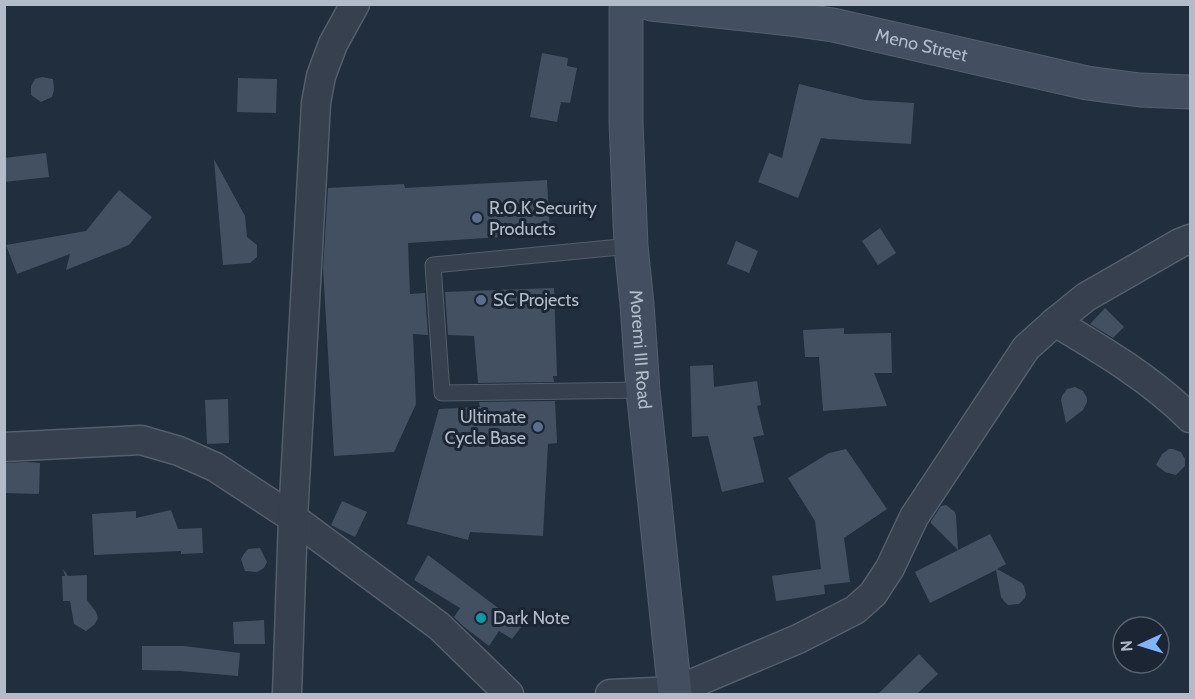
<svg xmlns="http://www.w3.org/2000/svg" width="1195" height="699" font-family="Cabin,sans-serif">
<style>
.building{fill:#425062}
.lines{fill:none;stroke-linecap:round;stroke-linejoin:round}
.lane-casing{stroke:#545e6c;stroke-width:17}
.street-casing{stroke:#545e6c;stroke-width:31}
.secondary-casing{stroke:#545e6c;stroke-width:35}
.lane{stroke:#36404e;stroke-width:15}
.street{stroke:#36404e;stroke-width:28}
.secondary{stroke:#434f61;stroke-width:33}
.service-dot{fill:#5c6f8a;stroke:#1b2533;stroke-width:2}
.culture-dot{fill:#0f9aa8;stroke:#1b2533;stroke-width:2}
.labels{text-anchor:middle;stroke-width:6;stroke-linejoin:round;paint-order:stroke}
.street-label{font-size:18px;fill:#b1bbc9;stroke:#1b2533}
.poi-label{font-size:18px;fill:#b1bbc9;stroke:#1b2533;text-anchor:start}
</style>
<rect width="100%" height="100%" fill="#212e3e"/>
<!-- building -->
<g class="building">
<polygon points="542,53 568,58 567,66 577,68 570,103 561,102 557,122 530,117"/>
<polygon points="42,77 53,79 54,90 52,97 41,102 31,95 31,86 35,79"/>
<polygon points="238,78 277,79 276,113 237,112"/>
<polygon points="799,84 865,100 914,103 911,144 828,139 821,138 798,198 758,182 769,153 782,158"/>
<polygon points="46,153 49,177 4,182 4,158"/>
<polygon points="214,159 245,216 247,237 257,245 257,257 250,263 223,265"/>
<polygon points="547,180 550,234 408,243 410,294 425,293 428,335 413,334 416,404 394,452 334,456 323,268 328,188 404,184 405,188"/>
<polygon points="119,190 152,217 129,245 66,270 70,254 17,274 6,245 86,231"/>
<polygon points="880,228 896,253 878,265 862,241"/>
<polygon points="736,241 758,251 749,273 727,264"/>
<polygon points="554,288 557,376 553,376 554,382 478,383 474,336 448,335 445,292"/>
<polygon points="1105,308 1124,327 1113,338 1090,324"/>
<polygon points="844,328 844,334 891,333 892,373 874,373 887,406 823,411 819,357 805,357 803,330"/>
<polygon points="713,365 714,387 757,381 761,405 757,406 764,435 753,437 764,482 722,492 708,436 692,437 690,366"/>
<polygon points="1075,387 1083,391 1087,398 1087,402 1083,410 1066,423 1061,400 1062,396 1067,389"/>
<polygon points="228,399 229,443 207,444 205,400"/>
<polygon points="555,401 557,443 548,444 543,536 470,532 468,540 407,524 439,409 480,407 479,402"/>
<polygon points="846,449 887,509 844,538 850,582 824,585 825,594 776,601 772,576 821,569 815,521 788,478 829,453"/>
<polygon points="1169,449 1173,449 1181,452 1185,459 1185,466 1176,475 1165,472 1156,465 1162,454"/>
<polygon points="26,462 40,463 39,494 4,493 4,463"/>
<polygon points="342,501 367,512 355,537 331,525"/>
<polygon points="946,505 955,512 956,516 958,550 990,534 1006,564 997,569 1022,583 1024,586 1026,594 1025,598 1019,604 1008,605 1003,600 1001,597 996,570 930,603 915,572 958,550 931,523 931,521 941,506"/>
<polygon points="171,510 178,529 202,528 203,553 181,554 181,551 94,555 92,514 136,511 136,518"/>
<polygon points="260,548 267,562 264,568 257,572 245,571 241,559 244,554 248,549"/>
<polygon points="428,555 522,626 512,639 499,631 489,646 463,626 454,617 460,608 414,580"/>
<polygon points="63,569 68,576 87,575 87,600 96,612 98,618 95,624 86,631 74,624 70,601 63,601 62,576 65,576"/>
<polygon points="264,620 265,644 234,644 233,622"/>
<polygon points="142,646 184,646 240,653 238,676 180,671 142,670"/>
<polygon points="919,654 938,674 917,694 878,694"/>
</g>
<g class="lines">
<!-- lane casing -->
<g class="lane-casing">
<polyline id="lane" points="631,246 433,265 442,393 643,390"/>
</g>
<!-- street casing -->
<g class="street-casing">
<g id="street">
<path d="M1055 322C1102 350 1151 379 1190 418"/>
<polyline points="4,447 141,440 179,451 215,467 293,518 439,626 509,694"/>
<polyline points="287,694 293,518 316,103 321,76 333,44 355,4"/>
<polyline points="610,694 675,691 798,639 855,610 873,594 890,568 914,517 1026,348 1055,322 1086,297 1180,243 1190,239"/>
</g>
</g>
<!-- secondary casing -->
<g class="secondary-casing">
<g id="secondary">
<path id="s1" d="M626 4V122L631 246 637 304 643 390 675 694"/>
<path id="s2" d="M651 4 790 19 833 25 1087 83 1140 90 1190 92"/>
</g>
</g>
<!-- lane -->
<use href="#lane" class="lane"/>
<!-- street -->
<use href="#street" class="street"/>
<!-- secondary -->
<use href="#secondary" class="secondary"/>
</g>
<!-- markers -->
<g class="service-dot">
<circle cx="477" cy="218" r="6"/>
<circle cx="481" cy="300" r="6"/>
<circle cx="538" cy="427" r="6"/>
</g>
<circle class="culture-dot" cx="481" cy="618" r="6"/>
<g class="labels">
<!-- street labels -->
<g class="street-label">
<text dy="6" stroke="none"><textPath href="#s2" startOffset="274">Meno Street</textPath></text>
<text dy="6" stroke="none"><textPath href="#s1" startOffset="346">Moremi III Road</textPath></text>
</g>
<!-- poi labels -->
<g class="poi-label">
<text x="489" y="214">R.O.K Security<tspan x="489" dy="21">Products</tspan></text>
<text x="493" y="306">SC Projects</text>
<text x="526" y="423" text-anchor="end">Ultimate<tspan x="526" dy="21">Cycle Base</tspan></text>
<text x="493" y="624">Dark Note</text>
</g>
</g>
<!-- border -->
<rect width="1195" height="699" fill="none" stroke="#b1bbc9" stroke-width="12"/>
<!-- north arrow -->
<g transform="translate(1141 645) rotate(266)"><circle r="28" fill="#1b2533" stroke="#57616f" stroke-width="1.5"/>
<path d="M0-4.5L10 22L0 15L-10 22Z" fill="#80b4ff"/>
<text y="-9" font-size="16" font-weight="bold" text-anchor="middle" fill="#b1bbc9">N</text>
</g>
</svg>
